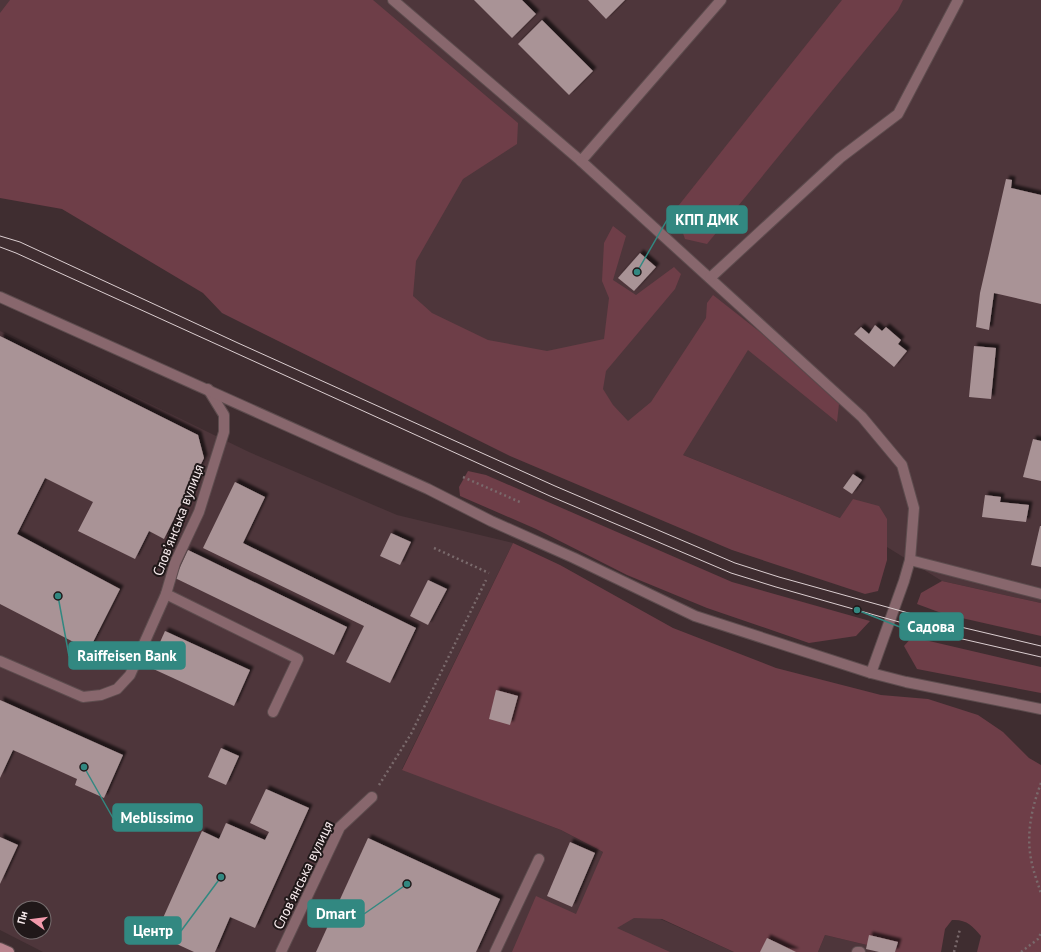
<svg xmlns="http://www.w3.org/2000/svg" width="1041" height="952" font-family="'PT Sans',sans-serif">
<style>
.built{fill:#4e363b;fill-rule:evenodd}
.green{fill:#6e3e48}
.building{fill:#a99396;filter:url(#shadow)}
.lines{fill:none;stroke-linecap:round;stroke-linejoin:round}
.service-casing{stroke:#5d4c4e;stroke-width:12}
.minor-casing{stroke:#5d4c4e;stroke-width:12}
.secondary-casing{stroke:#5d4c4e;stroke-width:12}
.path{stroke:#7a6a6c;stroke-width:2.5;stroke-dasharray:2 3;stroke-linecap:butt}
.service{stroke:#88676d;stroke-width:10}
.minor{stroke:#88676d;stroke-width:10}
.secondary{stroke:#b8838d;stroke-width:10}
.tram{stroke:#dbced0;stroke-width:1}
.labels{text-anchor:middle;stroke-width:4;stroke-linejoin:round;paint-order:stroke}
.street-label{font-size:14px;fill:#f8ecee;stroke:#201819}
.leader{fill:none;stroke:#328881;stroke-width:1.5}
.callout-dot{fill:#328881;stroke:#201819;stroke-width:1.5}
.callout{fill:#328881;stroke:#328881;stroke-width:1.5}
.callout-label{font-size:15px;text-anchor:middle;font-weight:bold;fill:#fff}
</style>
<defs>
<filter id="shadow"><feDropShadow dx="3.5" dy="-3.5" stdDeviation="1" flood-color="#0009"/></filter>
</defs>
<rect width="100%" height="100%" fill="#3f2d30"/>
<!-- built -->
<g class="built">
<polygon points="0,0 1041,0 1041,603 942,581 840,518 683,455 0,118"/>
<path d="M0 331 249 452 397 515 513 543 402 769 561 830 603 852 589 887 734 952H43L0 930ZM20 908H44V932H20Z"/>
<polygon points="825,935 867,945 898,942 896,952 897,952 818,952"/>
</g>
<!-- green -->
<g class="green">
<polygon points="10,0 373,0 518,123 517,144 463,179 416,261 413,296 432,313 488,340 547,351 604,339 609,298 602,281 604,243 613,226 626,236 613,280 636,295 674,267 681,274 675,289 606,371 603,389 613,405 628,421 651,402 706,318 707,303 713,295 760,332 839,404 837,422 748,350 683,455 840,518 853,499 879,506 887,519 887,560 878,591 865,594 732,550 510,456 222,313 203,293 62,209 0,198 0,13"/>
<polygon points="842,0 903,0 898,10 707,244 685,239 675,210"/>
<polygon points="468,471 486,475 732,582 870,621 856,636 809,643 707,608 627,575 536,529 460,496 459,487"/>
<path d="M513 543 560 565 673 628 776 668 881 695 928 699 978 715 1003 732 1029 758 1041 765V952H977L981 936C973 926 966 919 952 920L945 929 941 952H895L898 942 867 945 825 935 818 952H734L662 919 634 918 617 928 670 952H512L536 896 576 914 603 852 561 830 402 770Z"/>
<polygon points="942,581 1041,603 1041,636 944,614 917,604 921,593"/>
<polygon points="912,637 1041,667 1041,693 917,669 904,646"/>
</g>
<!-- building -->
<g class="building">
<polygon points="474,0 522,0 536,14 512,38"/>
<polygon points="588,0 625,0 606,19"/>
<polygon points="542,20 593,71 569,95 518,44"/>
<polygon points="1006,179 1012,180 1011,188 1041,195 1041,304 994,293 989,330 976,327 980,293"/>
<polygon points="640,253 656,267 634,291 618,278"/>
<polygon points="875,325 882,331 886,327 901,340 898,344 907,351 894,367 854,334 861,327 869,334"/>
<polygon points="0,336 198,435 204,458 164,539 149,531 135,559 78,531 93,502 45,478 17,534 120,589 89,650 0,604"/>
<polygon points="974,346 996,348 991,399 969,397"/>
<polygon points="1033,439 1041,441 1041,481 1023,477"/>
<polygon points="853,474 862,480 852,494 843,488"/>
<polygon points="235,482 265,497 243,543 416,628 390,683 346,662 364,626 203,548"/>
<polygon points="985,495 1001,497 1000,502 1029,505 1026,522 982,517"/>
<polygon points="1040,526 1041,526 1041,567 1031,565"/>
<polygon points="391,533 411,542 400,565 380,556"/>
<polygon points="188,550 347,627 334,655 175,578"/>
<polygon points="428,580 447,589 428,625 410,616"/>
<polygon points="165,631 250,670 234,706 149,667"/>
<polygon points="496,690 518,696 510,725 489,719"/>
<polygon points="0,700 123,755 104,798 75,785 77,779 13,750 0,778"/>
<polygon points="221,748 239,756 226,785 208,777"/>
<polygon points="266,789 309,808 255,928 230,917 215,952 194,952 168,940 176,923 163,918 202,831 219,839 226,823 265,840 269,832 250,823"/>
<polygon points="0,837 18,845 0,884"/>
<polygon points="368,838 500,899 476,952 316,952"/>
<polygon points="570,842 595,853 572,907 547,896"/>
<polygon points="869,935 898,942 895,952 879,952 866,949"/>
<polygon points="767,938 796,952 760,952"/>
</g>
<g class="lines">
<!-- service casing -->
<g class="service-casing">
<g id="service">
<polyline points="393,0 581,161 721,0"/>
<polyline points="581,161 862,417 902,465 914,508 910,560 904,581 871,673"/>
<polyline points="710,278 840,158 898,114 958,0"/>
<polyline points="910,560 1041,594"/>
<polyline points="166,594 298,659 273,712"/>
<polyline points="0,661 83,697 101,695 117,689 130,675 166,594 175,563 199,512 224,432 224,415 208,389"/>
<polyline points="281,952 340,827 372,797"/>
<polyline points="495,952 539,859"/>
<polyline points="857,952 860,952"/>
</g>
</g>
<!-- minor casing -->
<g class="minor-casing">
<polyline id="minor" points="0,297 428,489 491,521 574,558 695,616 871,673 906,682 1041,709"/>
</g>
<!-- secondary casing -->
<g class="secondary-casing">
<polyline id="secondary" points="0,948 9,952"/>
</g>
<!-- path -->
<g class="path">
<polyline points="463,477 522,503"/>
<polyline points="434,548 489,573"/>
<path d="M1041 783C1032 807 1026 833 1031 859 1033 871 1038 883 1041 894"/>
<polyline points="379,785 411,734 486,580"/>
<polyline points="954,952 960,929"/>
<polyline points="1021,952 1038,939 1041,933"/>
</g>
<!-- service -->
<use href="#service" class="service"/>
<!-- minor -->
<use href="#minor" class="minor"/>
<!-- secondary -->
<use href="#secondary" class="secondary"/>
<!-- tram -->
<g class="tram">
<polyline points="0,236 20,242 238,343 555,486 735,563 779,577 948,624 1041,646"/>
<polyline points="0,247 16,253 550,496 731,573 776,587 945,635 1041,657"/>
</g>
</g>
<g class="labels">
<!-- street labels -->
<g class="street-label">
<text transform="translate(178 520) rotate(-69)" y="5">Словʼянська вулиця</text>
<text transform="translate(303 875) rotate(-64)" y="5">Словʼянська вулиця</text>
</g>
</g>
<!-- callouts -->
<path class="leader" d="M637 272L667 220M857 610L900 627M58 596L69 656M84 767L113 818M407 884L364 914M221 877L181 931"/>
<g class="callout-dot">
<circle cx="637" cy="272" r="4"/>
<circle cx="857" cy="610" r="4"/>
<circle cx="58" cy="596" r="4"/>
<circle cx="84" cy="767" r="4"/>
<circle cx="407" cy="884" r="4"/>
<circle cx="221" cy="877" r="4"/>
</g>
<g class="callout">
<rect x="667" y="206" width="80" height="27" rx="4"/>
<rect x="900" y="613" width="63" height="27" rx="4"/>
<rect x="69" y="642" width="116" height="27" rx="4"/>
<rect x="113" y="804" width="89" height="27" rx="4"/>
<rect x="308" y="900" width="56" height="27" rx="4"/>
<rect x="125" y="917" width="56" height="27" rx="4"/>
</g>
<g class="callout-label">
<text x="707" y="225">КПП ДМК</text>
<text x="931" y="632">Садова</text>
<text x="127" y="661">Raiffeisen Bank</text>
<text x="157" y="823">Meblissimo</text>
<text x="336" y="919">Dmart</text>
<text x="153" y="936">Центр</text>
</g>
<!-- north arrow -->
<g transform="translate(32 920) rotate(284)"><circle r="19" fill="#201819" stroke="#766d6e"/>
<path d="M0-3L7 15L0 10L-7 15Z" fill="#f29aac"/>
<text y="-6" font-size="11" font-weight="bold" text-anchor="middle" fill="#f8ecee">Пн</text>
</g>
</svg>
